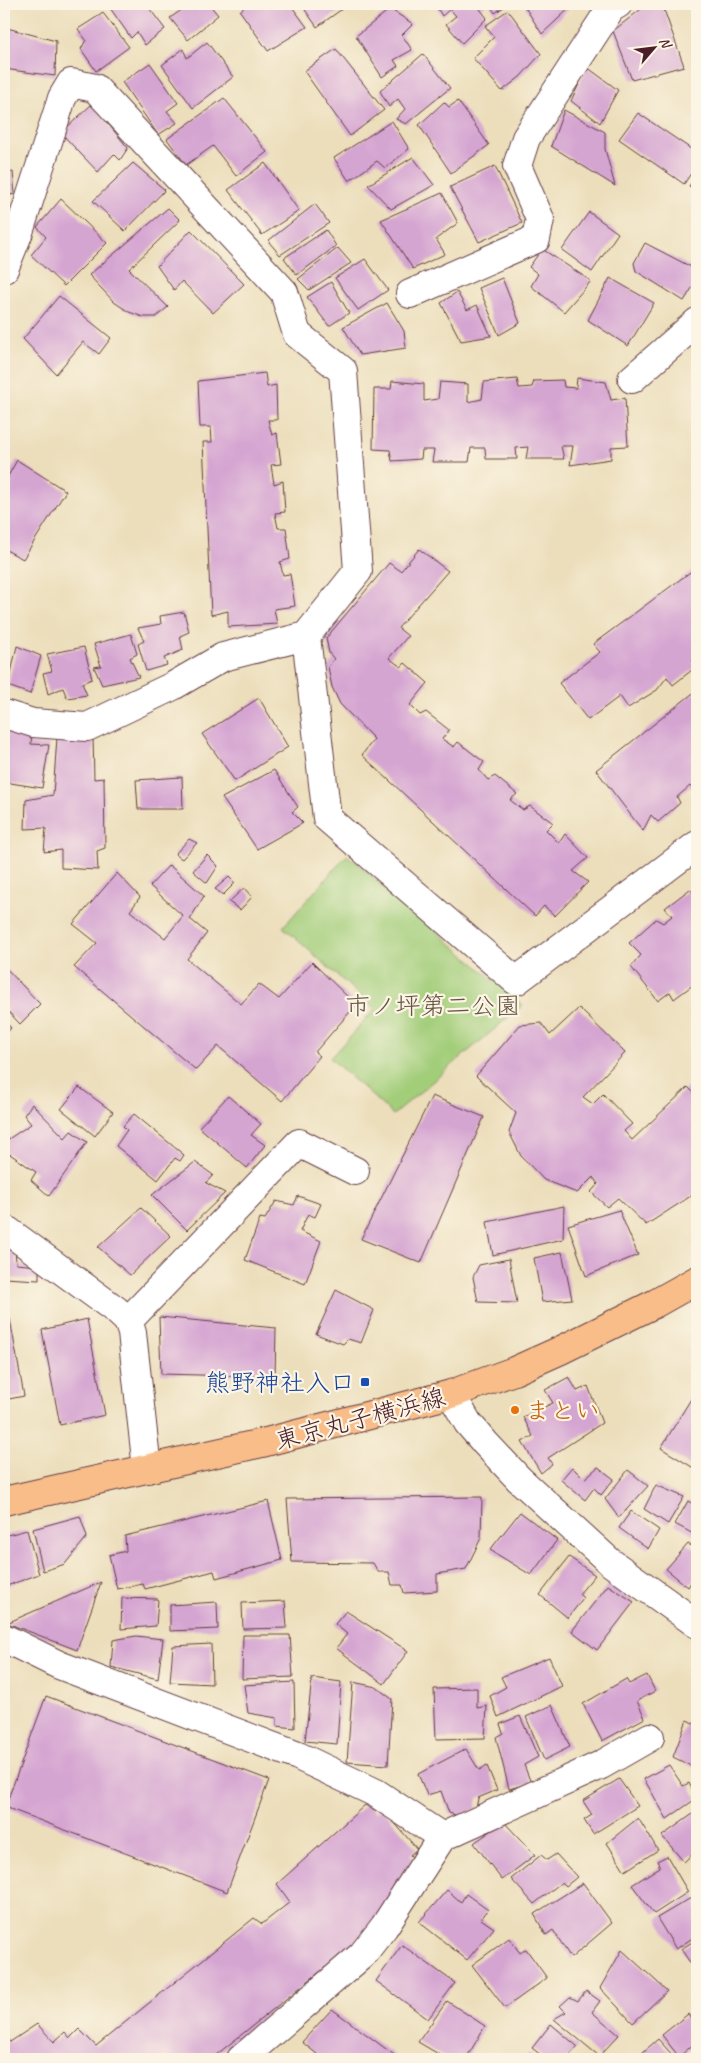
<svg xmlns="http://www.w3.org/2000/svg" width="701" height="2063" font-family="Caveat,'Klee One',sans-serif">
<style>
.green{fill:#a2cd79;stroke:#767652}
.building{fill:#d5a5d2}
.lines{fill:none;stroke-linecap:round;stroke-linejoin:round}
.street-casing{stroke:#623c41;stroke-width:30}
.primary-casing{stroke:#623c41;stroke-width:30}
.street{stroke:#fff;stroke-width:28}
.primary{stroke:#f8bd88;stroke-width:28}
.transit-dot{fill:#1a4fb4;stroke:#fcf5e5;stroke-width:2}
.food-dot{fill:#e8710a;stroke:#fcf5e5;stroke-width:2}
.labels{text-anchor:middle;stroke-width:4.5;stroke-linejoin:round;paint-order:stroke}
.park-label{font-size:25px;fill:#645342;stroke:#fcf5e5}
.transit-label{font-size:25px;fill:#164399;stroke:#fcf5e5;text-anchor:end}
.food-label{font-size:25px;fill:#c56008;stroke:#fcf5e5;text-anchor:start}
.street-label{font-size:25px;fill:#4a1f2b;stroke:#fcf5e5}
</style>
<rect width="100%" height="100%" fill="#fcf5e5"/>
<filter id="ink" filterUnits="userSpaceOnUse"><feTurbulence type="fractalNoise" baseFrequency=".02" numOctaves="2"/><feDisplacementMap in="SourceGraphic" scale="10" xChannelSelector="R" yChannelSelector="G"/><feConvolveMatrix kernelMatrix="1 2 1 2 8 2 1 2 1" color-interpolation-filters="sRGB"/></filter>
<filter id="wash" filterUnits="userSpaceOnUse"><feTurbulence type="fractalNoise" baseFrequency=".0096" numOctaves="4" result="noise"/><feDisplacementMap in="SourceGraphic" scale="20" xChannelSelector="R" yChannelSelector="G"/><feGaussianBlur stdDeviation="1.12" result="paint"/><feColorMatrix in="noise" values="0 0 0 0 0 0 0 0 0 0 0 0 0 0 0 0 0 1.4 0 .05"/><feComposite in="paint" operator="in"/></filter>
<g filter="url(#wash)">
<rect width="100%" height="100%" fill="#ecdebb"/>
<!-- green -->
<polygon class="green" points="347,855 523,1005 393,1115 330,1058 375,1009 283,927"/>
<g id="blocks">
<!-- building -->
<g class="building">
<polygon points="117,4 146,4 165,29 145,45 137,32 131,38 110,8"/>
<polygon points="190,4 209,4 218,15 188,40 170,18"/>
<polygon points="248,4 290,4 307,27 268,51 240,11"/>
<polygon points="301,4 349,4 317,27"/>
<polygon points="435,4 487,4 480,9 487,18 462,43 446,24 456,16 450,9 442,16"/>
<polygon points="489,4 508,4 495,13"/>
<polygon points="523,4 574,4 542,34"/>
<polygon points="656,4 662,4 684,66 632,80 613,31 645,6"/>
<polygon points="692,4 697,4 697,16"/>
<polygon points="390,9 413,24 402,35 412,50 394,60 398,66 382,77 356,36"/>
<polygon points="508,10 541,54 520,77 502,91 473,58 494,37 485,26"/>
<polygon points="103,13 129,47 96,71 81,49 86,40 78,29"/>
<polygon points="7,28 56,41 55,76 4,69 4,45"/>
<polygon points="207,42 233,77 193,108 162,65 183,49 187,58"/>
<polygon points="336,49 384,110 350,136 304,71"/>
<polygon points="423,54 450,88 406,124 396,119 405,109 398,99 389,107 380,91"/>
<polygon points="150,63 178,103 167,111 177,123 158,135 122,82"/>
<polygon points="587,67 618,90 600,123 571,101"/>
<polygon points="224,98 267,152 236,176 213,146 186,165 167,139"/>
<polygon points="458,101 489,145 451,173 419,125 444,102 449,107"/>
<polygon points="92,104 128,148 120,160 114,154 98,172 61,133"/>
<polygon points="564,110 605,132 605,149 615,186 551,146"/>
<polygon points="638,113 697,153 697,164 684,184 619,139"/>
<polygon points="392,121 409,149 385,168 377,161 349,181 334,158"/>
<polygon points="413,157 434,185 391,209 368,185"/>
<polygon points="133,163 165,190 125,231 93,201"/>
<polygon points="265,163 299,211 262,235 228,190"/>
<polygon points="495,166 522,223 479,242 450,187"/>
<polygon points="13,172 15,194 4,196 4,174"/>
<polygon points="697,175 697,191 689,186"/>
<polygon points="442,193 458,223 436,239 445,254 413,269 381,220"/>
<polygon points="61,199 107,243 64,286 31,255 46,237 37,227"/>
<polygon points="315,204 329,223 280,255 268,241"/>
<polygon points="168,208 180,220 129,269 168,307 156,317 143,317 129,312 114,302 89,275"/>
<polygon points="589,212 618,233 592,272 562,250"/>
<polygon points="191,230 244,284 213,313 182,281 174,290 157,266"/>
<polygon points="326,230 336,246 297,275 284,258"/>
<polygon points="645,243 697,270 697,280 684,301 636,271 634,263"/>
<polygon points="338,248 351,263 309,290 298,279"/>
<polygon points="542,249 591,281 564,312 531,286 538,274 529,267"/>
<polygon points="365,259 388,290 358,310 335,278"/>
<polygon points="502,278 520,323 499,335 479,288"/>
<polygon points="610,278 654,303 628,346 588,320"/>
<polygon points="331,282 349,313 329,326 307,297"/>
<polygon points="457,292 467,310 477,305 491,336 461,341 441,303"/>
<polygon points="59,296 111,338 99,354 83,342 56,374 23,339"/>
<polygon points="387,303 404,331 406,348 360,355 343,327"/>
<polygon points="265,373 267,387 276,385 277,420 268,420 272,435 277,433 281,464 271,465 274,484 283,481 285,512 275,513 278,528 286,528 290,559 280,562 283,575 290,574 295,606 274,609 277,624 228,627 228,611 211,615 203,442 212,442 211,427 200,427 198,381"/>
<polygon points="577,378 606,382 611,400 625,398 628,446 611,447 611,459 570,465 573,446 561,446 564,459 526,459 528,447 516,448 517,459 486,459 485,448 471,448 469,462 432,462 434,450 422,450 421,459 392,461 390,450 373,449 374,389 391,389 392,381 424,384 424,401 438,399 440,382 468,384 468,402 482,399 484,382 517,379 519,388 532,387 534,381 563,380 564,387 576,388"/>
<polygon points="17,460 66,491 23,559 4,549 4,476 7,478"/>
<polygon points="419,549 448,571 398,628 408,636 389,658 401,667 405,663 428,683 410,705 420,715 426,712 449,730 442,739 454,747 458,742 484,762 479,770 488,780 495,776 517,794 510,800 523,810 530,806 553,823 546,830 559,843 565,834 588,858 573,871 588,882 555,916 544,906 535,916 362,755 374,739 340,704 332,687 328,667 334,659 329,653 326,638 389,563 401,571"/>
<polygon points="697,567 697,656 692,661 697,666 673,685 667,677 657,690 628,708 620,696 588,720 559,683 600,652 593,644"/>
<polygon points="184,612 189,632 180,636 183,650 164,658 167,665 146,671 138,644 144,641 138,628 161,624 160,616"/>
<polygon points="131,634 137,654 130,658 139,677 102,685 94,667 101,666 94,644"/>
<polygon points="17,646 41,656 30,694 8,686"/>
<polygon points="84,647 92,679 82,683 87,695 67,698 63,688 48,694 43,673 52,671 47,654"/>
<polygon points="697,690 697,790 695,792 690,786 677,797 680,803 658,822 651,815 643,831 596,770"/>
<polygon points="259,698 288,747 235,781 202,734"/>
<polygon points="4,727 32,731 31,744 49,745 42,788 4,782"/>
<polygon points="57,737 93,737 94,779 104,778 105,848 97,851 98,870 61,868 61,850 44,852 46,828 25,829 26,800 53,795"/>
<polygon points="274,770 298,807 292,812 303,823 257,849 222,798"/>
<polygon points="182,777 183,809 138,809 136,780"/>
<polygon points="189,839 197,843 182,859 175,854"/>
<polygon points="207,855 218,866 207,883 193,871"/>
<polygon points="169,865 204,896 190,919 207,933 187,959 241,1004 259,984 279,999 312,962 356,1005 315,1052 320,1056 282,1101 218,1046 196,1070 74,967 97,943 73,924 117,873 140,897 130,911 165,938 183,916 150,886"/>
<polygon points="229,877 235,883 223,895 215,889"/>
<polygon points="244,888 252,897 240,910 229,902"/>
<polygon points="690,889 697,897 697,982 674,999 670,992 658,1001 631,967 641,955 629,943 656,919 663,923 672,916 665,908"/>
<polygon points="4,966 40,1004 20,1024 4,1007"/>
<polygon points="579,1008 625,1053 583,1097 593,1104 603,1094 632,1124 624,1131 632,1140 688,1087 697,1096 697,1192 646,1225 618,1198 607,1207 591,1192 598,1184 593,1177 577,1193 544,1180 521,1156 509,1132 516,1113 476,1076 520,1025 541,1023 550,1035"/>
<polygon points="4,1022 11,1028 4,1036"/>
<polygon points="79,1087 113,1112 95,1136 61,1109"/>
<polygon points="228,1096 261,1124 251,1135 265,1145 247,1168 199,1127"/>
<polygon points="432,1096 484,1117 421,1263 361,1239"/>
<polygon points="32,1104 65,1138 71,1131 87,1142 49,1196 31,1180 36,1172 4,1150 4,1142 31,1124 24,1115"/>
<polygon points="134,1114 184,1155 180,1161 175,1158 158,1180 116,1146 127,1130 123,1126"/>
<polygon points="195,1162 213,1175 206,1183 225,1193 187,1230 152,1195"/>
<polygon points="298,1196 321,1204 315,1217 308,1214 300,1231 321,1241 305,1284 245,1260 260,1218 265,1219 276,1201 294,1205"/>
<polygon points="564,1206 563,1239 493,1255 487,1222"/>
<polygon points="141,1208 171,1236 130,1275 98,1247"/>
<polygon points="619,1210 638,1255 586,1276 568,1225"/>
<polygon points="4,1243 15,1244 16,1264 39,1266 39,1280 4,1278"/>
<polygon points="562,1252 572,1299 542,1302 534,1258"/>
<polygon points="509,1259 517,1303 478,1302 473,1277 479,1265"/>
<polygon points="336,1290 374,1310 361,1343 348,1339 343,1344 316,1334"/>
<polygon points="159,1317 276,1328 275,1377 161,1374"/>
<polygon points="10,1319 24,1396 4,1400 4,1320"/>
<polygon points="87,1319 105,1415 60,1425 42,1330"/>
<polygon points="569,1377 577,1391 588,1386 602,1423 548,1458 552,1464 541,1473 522,1442 533,1436 523,1417 553,1403 545,1390"/>
<polygon points="697,1389 697,1470 661,1448"/>
<polygon points="572,1467 584,1479 598,1467 614,1479 601,1495 594,1488 585,1500 561,1480"/>
<polygon points="628,1470 648,1486 619,1518 605,1499"/>
<polygon points="656,1485 684,1497 668,1524 644,1509"/>
<polygon points="482,1497 481,1538 466,1569 437,1574 437,1591 404,1593 402,1585 392,1585 389,1572 378,1572 373,1563 292,1562 287,1499"/>
<polygon points="268,1501 282,1560 216,1578 214,1571 145,1589 143,1584 117,1589 109,1555 126,1551 125,1536"/>
<polygon points="688,1501 697,1506 697,1536 675,1524"/>
<polygon points="631,1511 659,1530 648,1549 619,1528"/>
<polygon points="520,1512 557,1540 531,1575 490,1550"/>
<polygon points="80,1516 87,1537 65,1564 43,1571 33,1529"/>
<polygon points="27,1530 39,1574 4,1587 4,1536"/>
<polygon points="688,1544 697,1549 697,1573 688,1587 666,1569"/>
<polygon points="569,1557 595,1575 579,1594 583,1598 568,1618 540,1595"/>
<polygon points="101,1582 77,1650 7,1623"/>
<polygon points="608,1585 634,1602 597,1650 572,1631"/>
<polygon points="122,1598 158,1599 156,1626 121,1629"/>
<polygon points="285,1601 287,1628 243,1629 242,1603"/>
<polygon points="217,1602 218,1629 170,1631 170,1605"/>
<polygon points="346,1611 408,1651 384,1684 336,1648 347,1634 335,1624"/>
<polygon points="243,1635 290,1635 293,1677 242,1679"/>
<polygon points="136,1636 163,1639 158,1679 111,1667 113,1640"/>
<polygon points="211,1644 212,1684 170,1682 173,1646"/>
<polygon points="549,1657 562,1686 498,1717 490,1696 506,1687 501,1677"/>
<polygon points="647,1675 655,1691 637,1701 645,1718 602,1741 583,1704 626,1679 629,1684"/>
<polygon points="312,1678 341,1682 337,1744 305,1741"/>
<polygon points="294,1682 295,1728 277,1726 277,1718 248,1713 244,1685"/>
<polygon points="353,1682 376,1687 392,1699 388,1765 347,1762"/>
<polygon points="477,1688 477,1708 487,1706 485,1738 436,1739 434,1689"/>
<polygon points="46,1696 269,1780 227,1892 5,1807"/>
<polygon points="552,1705 570,1747 544,1760 526,1717"/>
<polygon points="520,1716 538,1757 524,1765 531,1783 509,1789 496,1737 503,1733 500,1724"/>
<polygon points="687,1720 697,1725 697,1769 673,1757"/>
<polygon points="466,1749 479,1770 487,1766 497,1790 478,1798 476,1809 458,1816 449,1813 441,1791 427,1795 418,1774"/>
<polygon points="669,1765 683,1786 689,1783 697,1798 667,1819 644,1779"/>
<polygon points="619,1779 638,1806 593,1834 584,1820 592,1815 583,1801"/>
<polygon points="365,1805 376,1812 381,1807 417,1849 410,1855 414,1859 381,1923 211,2059 4,2059 4,2037 10,2042 37,2024 54,2042 65,2032 70,2038 79,2029 96,2046 254,1918 262,1924 290,1902 277,1884"/>
<polygon points="697,1811 697,1850 684,1862 662,1836"/>
<polygon points="638,1818 658,1850 625,1871 607,1843"/>
<polygon points="504,1822 535,1855 502,1880 474,1843"/>
<polygon points="556,1854 577,1877 566,1886 562,1882 534,1904 511,1879 541,1855 547,1860"/>
<polygon points="667,1856 688,1892 654,1914 632,1885 660,1867 657,1861"/>
<polygon points="583,1883 612,1923 571,1958 553,1930 546,1935 534,1914"/>
<polygon points="447,1890 461,1902 466,1894 488,1910 481,1919 494,1928 467,1960 419,1922"/>
<polygon points="696,1895 697,1935 676,1949 657,1918"/>
<polygon points="509,1938 520,1953 526,1949 547,1978 505,2008 472,1965"/>
<polygon points="697,1939 697,1973 681,1949"/>
<polygon points="402,1945 455,1983 428,2019 376,1981"/>
<polygon points="622,1950 667,1991 633,2023 600,1988"/>
<polygon points="586,1991 600,2001 592,2012 619,2035 599,2056 554,2019 566,2012 560,2006 570,1997 578,2001"/>
<polygon points="447,2001 485,2026 466,2059 447,2059 418,2042"/>
<polygon points="332,2009 397,2057 394,2059 323,2059 302,2042"/>
<polygon points="688,2014 697,2026 697,2041 679,2057 662,2035"/>
<polygon points="551,2024 578,2047 565,2059 546,2059 532,2048"/>
<polygon points="658,2039 676,2059 635,2059"/>
<polygon points="529,2053 537,2059 524,2059"/>
</g>
</g>
</g>
<g filter="url(#ink)">
<use href="#blocks" fill-opacity="0" stroke="#623c41" stroke-width="1"/>
<g class="lines">
<!-- street casing -->
<g class="street-casing">
<g id="street">
<polyline points="4,269 19,232 62,98 71,83 95,88 284,292 297,334 343,371 358,571 306,636 327,818 516,981 697,845"/>
<polyline points="410,294 536,239 540,219 517,166 526,138 611,8 618,4"/>
<polyline points="632,379 697,322"/>
<polyline points="4,714 33,723 87,727 173,686 223,657 306,636"/>
<polyline points="4,1228 116,1310 128,1321 132,1333 147,1469"/>
<polyline points="128,1321 299,1143 355,1171"/>
<polyline points="451,1394 468,1423 486,1444 519,1479 610,1562 697,1624"/>
<polyline points="4,1638 59,1665 298,1756 376,1793 442,1837"/>
<polyline points="241,2059 362,1955 384,1927 442,1837 601,1765 650,1737"/>
</g>
</g>
<!-- primary casing -->
<g class="primary-casing">
<polyline id="primary" points="4,1501 266,1442 451,1394 514,1371 561,1350 656,1303 697,1280"/>
</g>
<!-- street -->
<use href="#street" class="street"/>
<!-- primary -->
<use href="#primary" class="primary"/>
</g>
</g>
<!-- markers -->
<rect class="transit-dot" x="360" y="1377" width="10" height="10" rx="2.5"/>
<circle class="food-dot" cx="515" cy="1410" r="5"/>
<g class="labels">
<!-- park labels -->
<g class="park-label">
<text x="433" y="1014">市ノ坪第二公園</text>
</g>
<!-- transit labels -->
<g class="transit-label">
<text x="355" y="1391">熊野神社入口</text>
</g>
<!-- food labels -->
<g class="food-label">
<text x="525" y="1419">まとい</text>
</g>
<!-- street labels -->
<g class="street-label">
<text transform="translate(360 1418) rotate(-15)" y="9">東京丸子横浜線</text>
</g>
</g>
<!-- margin -->
<rect width="701" height="2063" fill="none" stroke="#fcf5e5" stroke-width="20"/>
<!-- north arrow -->
<g transform="translate(654 48) rotate(62)" stroke="#fcf5e5" stroke-width="4" paint-order="stroke">
<path d="M0-4L9 19L0 12L-9 19Z" fill="#4a1f2b"/>
<text y="-8" font-size="14" font-weight="bold" text-anchor="middle" fill="#4a1f2b">N</text>
</g>
</svg>
